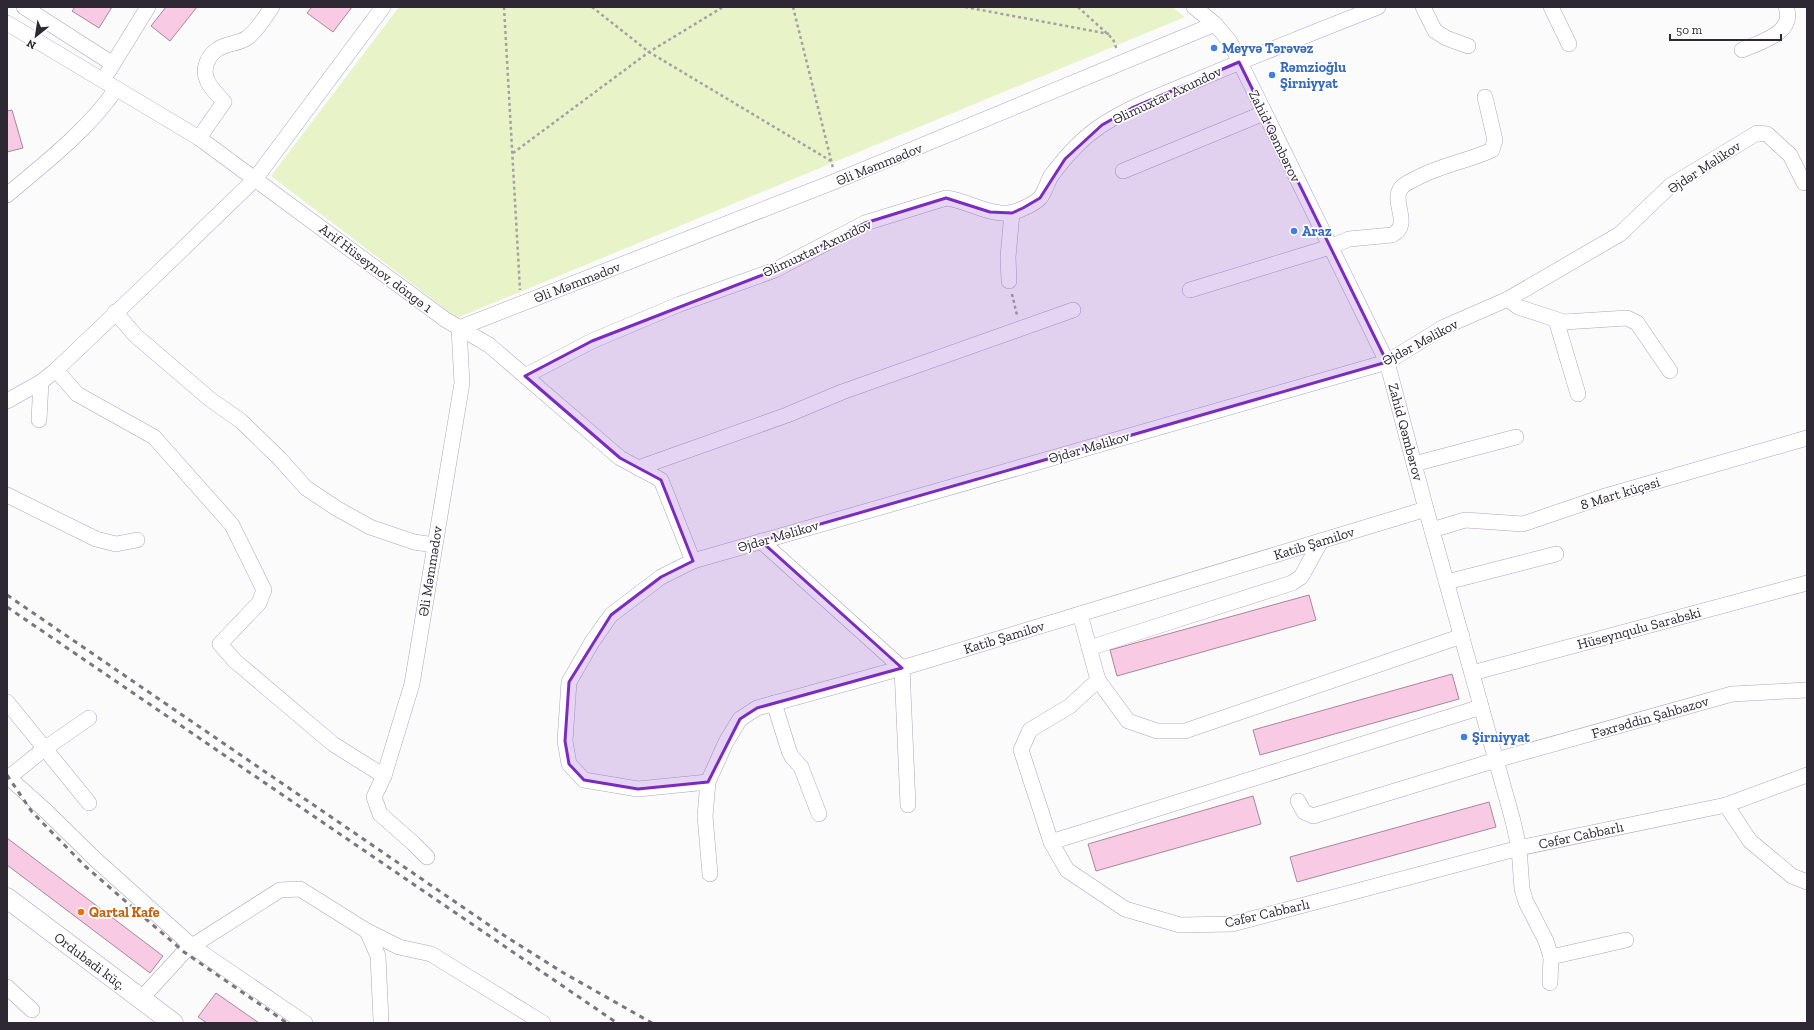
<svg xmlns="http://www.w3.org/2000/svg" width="1814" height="1030" font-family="'Zilla Slab',serif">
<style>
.green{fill:#e9f3c8}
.building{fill:#f9cae3;stroke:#a78799}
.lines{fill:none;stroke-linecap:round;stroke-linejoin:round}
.minor-casing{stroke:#b0a3c1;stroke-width:16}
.major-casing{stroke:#b0a3c1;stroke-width:21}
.path{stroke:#a3a1a6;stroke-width:2.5;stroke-dasharray:3 3;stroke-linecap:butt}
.minor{stroke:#fff;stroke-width:15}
.major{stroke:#fff;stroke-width:20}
.rail{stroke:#79767d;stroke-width:3;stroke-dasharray:5 5;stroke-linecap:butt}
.marked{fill:#7b2cbf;fill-opacity:0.2;stroke:#7b2cbf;stroke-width:3;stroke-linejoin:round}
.shop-dot{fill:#3f7fe0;stroke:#fff;stroke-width:1.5}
.food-dot{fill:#e8710a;stroke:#fff;stroke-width:1.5}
.labels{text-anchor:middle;stroke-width:3.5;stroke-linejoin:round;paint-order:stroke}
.shop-label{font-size:14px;font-weight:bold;fill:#366cbe;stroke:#fff;text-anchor:start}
.street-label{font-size:14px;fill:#2d2834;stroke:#fff}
.food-label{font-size:14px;font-weight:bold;fill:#c56008;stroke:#fff;text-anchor:start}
</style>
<rect width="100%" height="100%" fill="#fbfbfb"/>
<!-- green -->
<polygon class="green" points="399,7 1172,7 1185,17 457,318 271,176"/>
<!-- building -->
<g class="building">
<polygon points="75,7 112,7 99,28 72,11"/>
<polygon points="166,7 197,7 170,41 151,26"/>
<polygon points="312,7 352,7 333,32 307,13"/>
<polygon points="12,110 23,148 7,152 7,111"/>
<polygon points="1309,595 1316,620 1117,676 1110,650"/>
<polygon points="1452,674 1459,699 1260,755 1253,730"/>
<polygon points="1253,796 1261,824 1096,871 1088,844"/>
<polygon points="1489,802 1496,827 1297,882 1290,857"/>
<polygon points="7,838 163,956 150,973 7,865"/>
<polygon points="216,993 259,1023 207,1023 198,1017"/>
</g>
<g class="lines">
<!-- minor casing -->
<g class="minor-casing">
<g id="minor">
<polyline points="24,7 113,64"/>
<polyline points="1194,7 1215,24 1230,42 1387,362 1426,509 1513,821 1519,848 1522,889 1526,902 1546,941 1551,957 1550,983"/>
<polyline points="1423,7 1435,31 1446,38 1468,46"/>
<polyline points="1551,7 1569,44"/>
<polyline points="7,23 199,138 446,320 489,345 620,458 661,480 693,561"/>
<path d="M1742 50C1760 42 1796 33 1786 7"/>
<polyline points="108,72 148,7"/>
<path d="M199 138 224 102C219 96 210 88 207 80 202 69 208 55 218 49 227 43 238 44 247 38 257 31 265 17 272 7"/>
<polyline points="1123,171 1264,113"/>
<path d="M7 195C44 164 89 129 116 89"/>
<polyline points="1009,281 1008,257 1012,213"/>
<path d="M1190 290 1330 247 1349 239 1392 235C1413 224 1390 202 1401 188 1405 183 1411 181 1417 178 1441 165 1468 161 1492 150L1495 140 1485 97"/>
<polyline points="1508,299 1518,307 1564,322 1627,318 1637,323 1670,371"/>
<polyline points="115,312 136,336 211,400 241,421 280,459 306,488 336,508 370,527 414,542 434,545"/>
<polyline points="1556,320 1578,394"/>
<polyline points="56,370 77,394 154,437 232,525 264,590 259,603 220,644 235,661 333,744 384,776"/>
<path d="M525 376 592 341 680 304 775 270 865 223 946 198C966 200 994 218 1013 212 1021 210 1034 204 1040 198 1045 192 1047 183 1051 176 1065 157 1082 138 1102 125 1131 106 1164 94 1195 81 1256 55 1317 31 1378 7"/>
<polyline points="7,401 41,382 56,370 162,269 255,179 383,7"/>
<polyline points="39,420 41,382"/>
<polyline points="1414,464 1516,437"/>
<polyline points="638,468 787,415 842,392 1073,310"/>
<polyline points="7,495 96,539 116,544 137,540"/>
<polyline points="1432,530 1465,520 1523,524 1602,497 1807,438"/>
<polyline points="761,541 902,668 908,805"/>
<polyline points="1447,582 1556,554"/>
<polyline points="1080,614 1098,680 1070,706 1030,730 1021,750 1051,842 1067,870 1125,909 1180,925 1232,924 1519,848 1726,805 1807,775"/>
<polyline points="1089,648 1292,583 1301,577 1321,541"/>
<polyline points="1472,673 1807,583"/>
<polyline points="1098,680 1128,721 1157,731 1185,731 1462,636"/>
<polyline points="7,702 89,803"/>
<polyline points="774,703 789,751 792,757 801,767 819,814"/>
<polyline points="7,776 45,810 95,859 192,946 305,1023"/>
<polyline points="7,779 44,749 89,718"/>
<polyline points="708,782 638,789 584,780 569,764 565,741 569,682 592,642 611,615 661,577 693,561 1387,362 1444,327 1508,299 1620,234 1670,186 1757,133 1767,134 1790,155 1804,183"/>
<polyline points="1298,801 1304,812 1313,816 1496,760 1732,694 1807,690"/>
<polyline points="1726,805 1750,841 1792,876 1807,882"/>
<polyline points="1051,842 1481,707"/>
<polyline points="427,857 413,843 380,814 374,797 384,776 412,684 462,383 459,328 836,181 1215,24"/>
<polyline points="710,874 705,816 708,782 726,742 740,719 757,708 902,668 1426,509"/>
<polyline points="367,931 378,956 381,1021"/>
<polyline points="1551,957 1626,940"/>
<polyline points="7,987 32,1010"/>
<polyline points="140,1000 184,952 192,946 280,890 300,889 367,931 399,947 431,954 543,1023"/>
</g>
</g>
<!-- major casing -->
<g class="major-casing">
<polyline id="major" points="7,898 173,1023"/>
</g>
<!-- path -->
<g class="path">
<polyline points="504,7 520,290"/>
<polyline points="592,7 649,52 831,161"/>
<polyline points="793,7 833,168"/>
<polyline points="965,7 1109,34"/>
<polyline points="1078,7 1113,39 1117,50"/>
<polyline points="513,153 649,52 723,7"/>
<polyline points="1012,294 1017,315"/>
</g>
<!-- minor -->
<use href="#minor" class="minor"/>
<!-- major -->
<use href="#major" class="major"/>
<!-- rail -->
<g class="rail">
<polyline points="7,595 505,936 562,972 652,1023"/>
<polyline points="7,607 617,1023"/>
<polyline points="7,775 32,812 85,866 184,952 287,1023"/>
</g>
</g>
<!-- marked area -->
<path class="marked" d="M1239 62 1387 362 761 541 902 668 757 708 740 719 708 782 638 789 584 780 569 764 565 741 569 682 611 615 661 577 693 561 661 480 620 458 525 376 592 341 775 270 865 223 946 198 990 212 1012 213 1023 208 1040 198 1065 159 1102 125 1132 108Z"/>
<!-- markers -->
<g class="shop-dot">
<circle cx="1214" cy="48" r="4"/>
<circle cx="1272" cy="75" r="4"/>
<circle cx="1294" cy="231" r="4"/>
<circle cx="1464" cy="737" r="4"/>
</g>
<circle class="food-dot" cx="81" cy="912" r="4"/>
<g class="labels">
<!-- shop labels -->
<g class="shop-label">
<text x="1222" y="53">Meyvə Tərəvəz</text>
<text x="1280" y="72">Rəmzioğlu<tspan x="1280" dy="16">Şirniyyat</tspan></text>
<text x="1302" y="236">Araz</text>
<text x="1472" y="742">Şirniyyat</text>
</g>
<!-- street labels -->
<g class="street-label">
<text transform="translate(1167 95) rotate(-25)" y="5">Əlimuxtar Axundov</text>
<text transform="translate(1275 136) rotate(64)" y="5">Zahid Qəmbərov</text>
<text transform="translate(879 164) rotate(-22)" y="5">Əli Məmmədov</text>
<text transform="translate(1704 167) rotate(-33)" y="5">Əjdər Məlikov</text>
<text transform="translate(817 248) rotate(-25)" y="5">Əlimuxtar Axundov</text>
<text transform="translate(376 268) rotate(37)" y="5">Arif Hüseynov, döngə 1</text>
<text transform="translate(577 282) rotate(-21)" y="5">Əli Məmmədov</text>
<text transform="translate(1420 342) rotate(-28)" y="5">Əjdər Məlikov</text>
<text transform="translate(1406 432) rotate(75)" y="5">Zahid Qəmbərov</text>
<text transform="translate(1089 447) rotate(-16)" y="5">Əjdər Məlikov</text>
<text transform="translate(1620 493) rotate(-17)" y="5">8 Mart küçəsi</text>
<text transform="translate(778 536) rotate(-16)" y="5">Əjdər Məlikov</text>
<text transform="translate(1314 543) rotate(-17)" y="5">Katib Şamilov</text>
<text transform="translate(430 571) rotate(-81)" y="5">Əli Məmmədov</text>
<text transform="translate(1639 628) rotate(-15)" y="5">Hüseynqulu Sarabski</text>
<text transform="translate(1004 637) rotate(-17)" y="5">Katib Şamilov</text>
<text transform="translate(1650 717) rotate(-16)" y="5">Fəxrəddin Şahbazov</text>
<text transform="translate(1581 835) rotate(-12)" y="5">Cəfər Cabbarlı</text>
<text transform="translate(1267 913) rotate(-13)" y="5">Cəfər Cabbarlı</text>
<text transform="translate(90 961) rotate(37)" y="5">Ordubadi küç.</text>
</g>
<!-- food labels -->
<g class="food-label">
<text x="89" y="917">Qartal Kafe</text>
</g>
</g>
<!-- border -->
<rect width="1814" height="1030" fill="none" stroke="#2d2834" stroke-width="16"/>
<!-- north arrow -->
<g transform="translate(36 36) rotate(210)" stroke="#ffffff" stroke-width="3" paint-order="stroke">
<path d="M0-3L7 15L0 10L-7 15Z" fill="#2d2834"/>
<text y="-6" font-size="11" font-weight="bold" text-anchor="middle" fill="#2d2834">N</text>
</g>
<!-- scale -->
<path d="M1670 34v6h111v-6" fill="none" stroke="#2d2834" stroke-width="2"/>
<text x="1676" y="34" font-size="12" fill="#2d2834" stroke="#ffffff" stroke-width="3" paint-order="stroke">50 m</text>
</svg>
